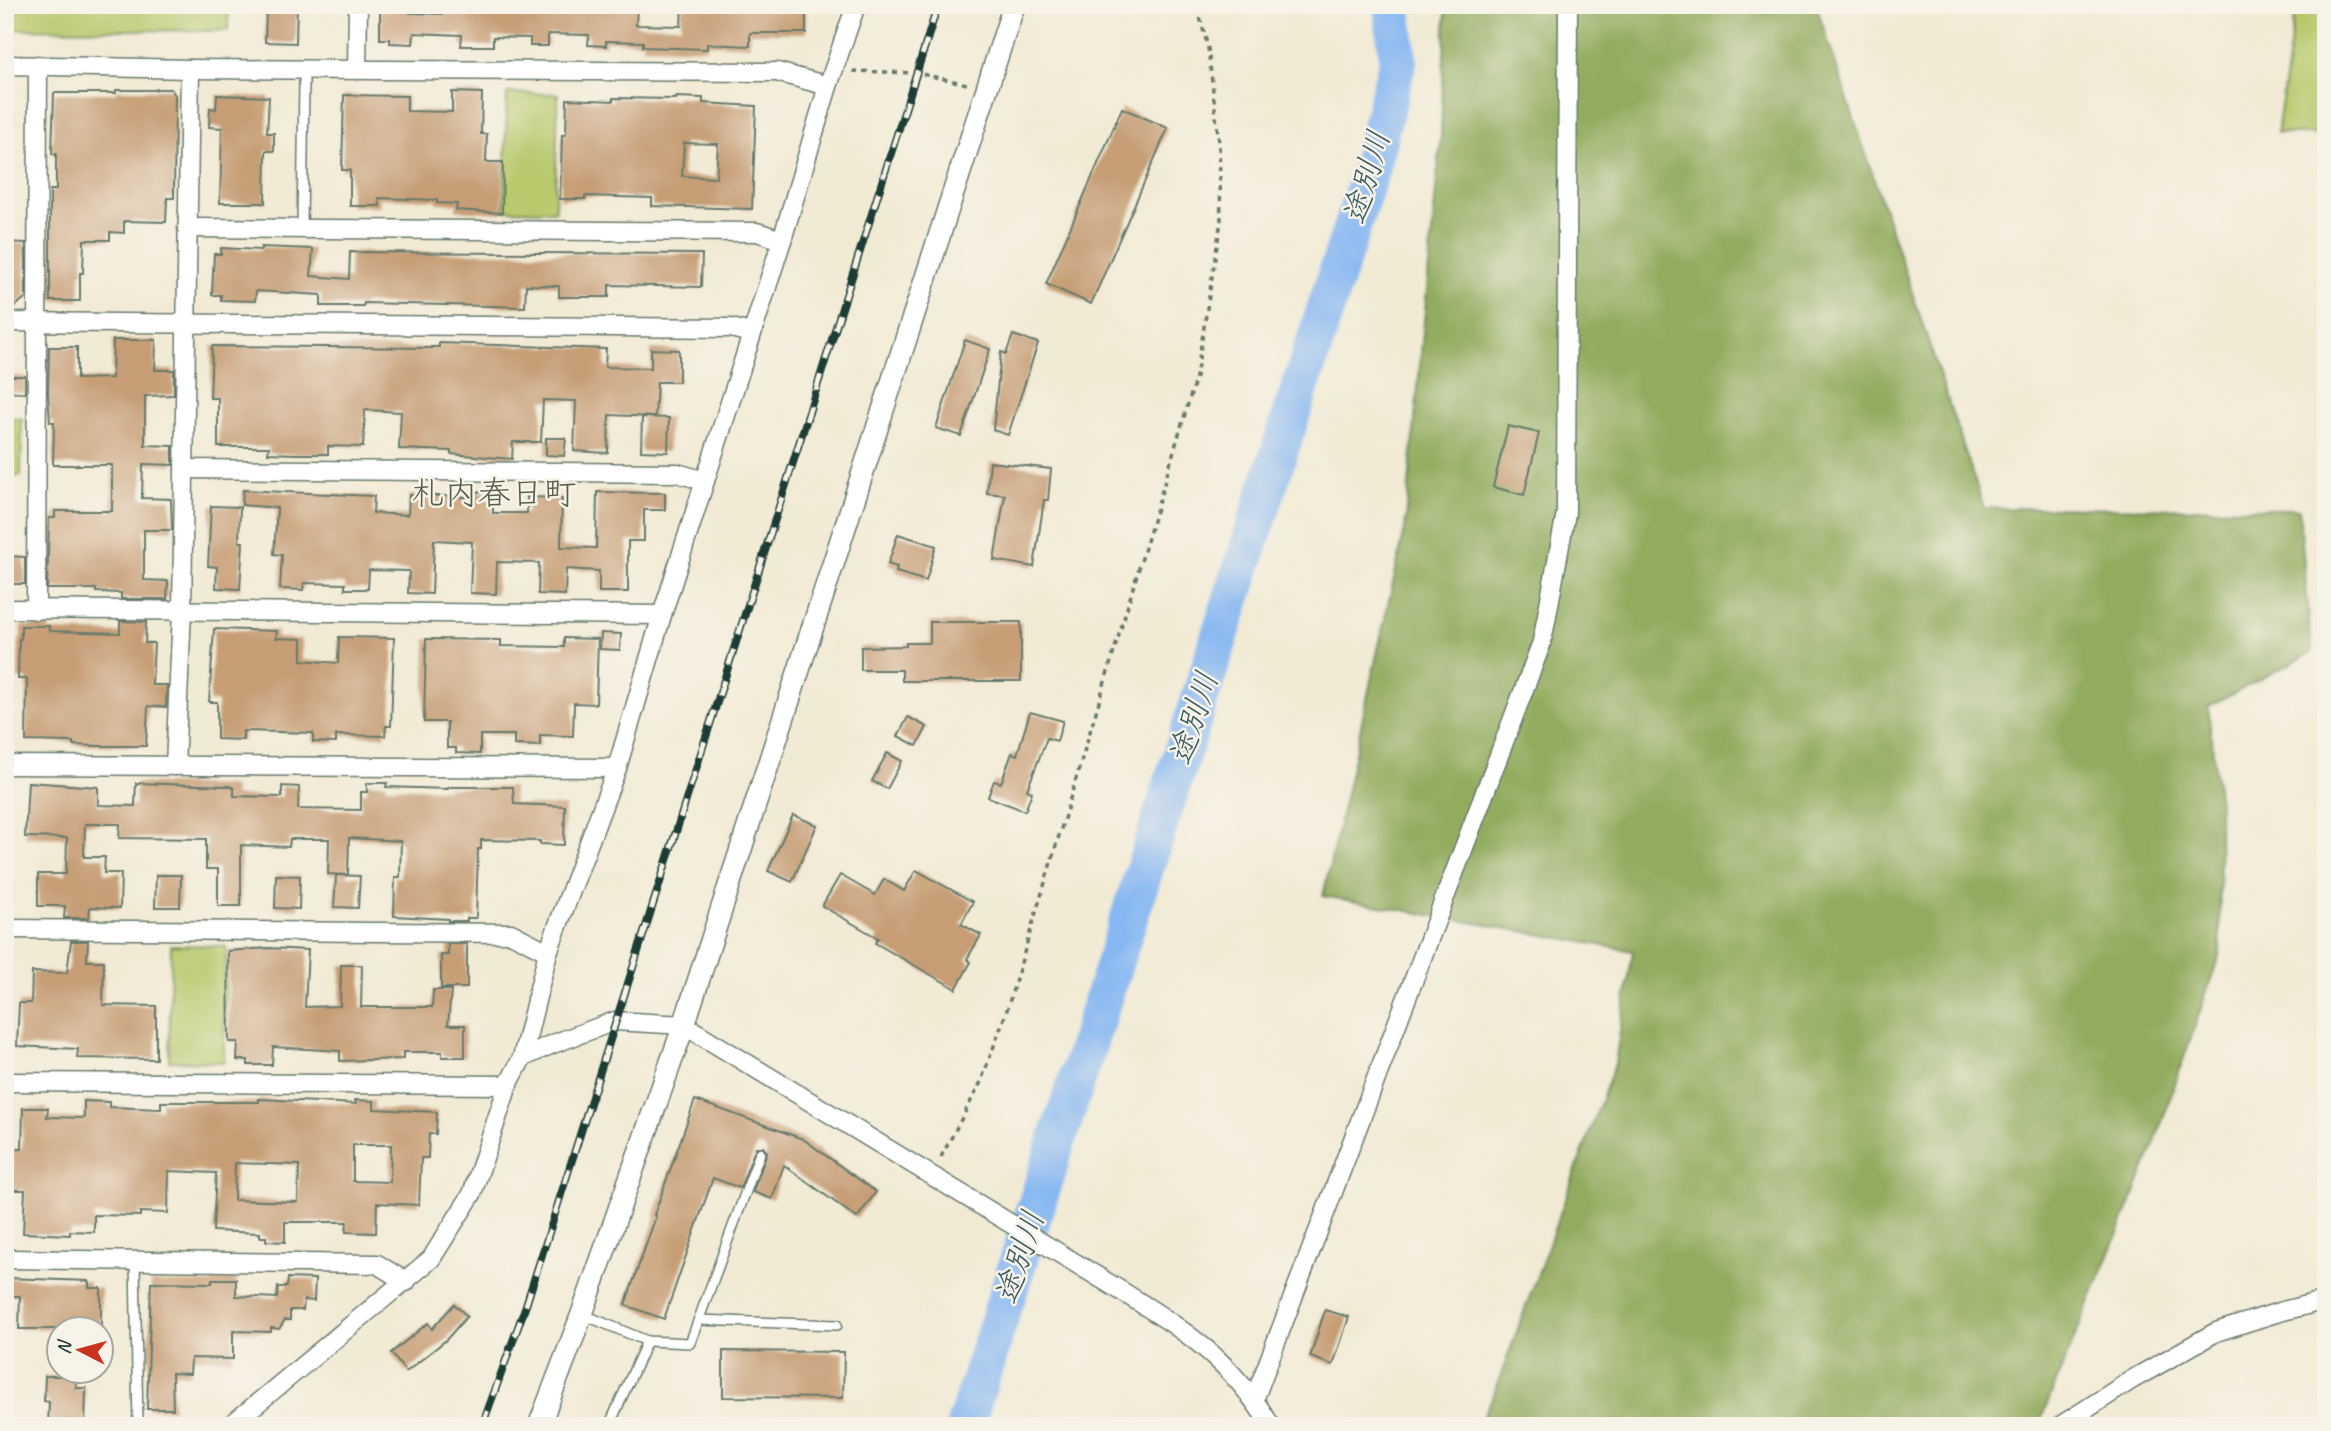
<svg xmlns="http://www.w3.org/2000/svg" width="2331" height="1431" font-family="Caveat,'Klee One',sans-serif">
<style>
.green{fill:#b8c86b;stroke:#6c8250;stroke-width:2}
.forest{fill:#92ac5f;stroke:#58744a;stroke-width:2}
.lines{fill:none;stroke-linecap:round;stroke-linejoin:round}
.river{stroke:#86b7f2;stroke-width:38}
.building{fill:#c69d75;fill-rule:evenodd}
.service-casing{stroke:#687a6c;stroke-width:12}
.minor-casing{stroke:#687a6c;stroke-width:21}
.tertiary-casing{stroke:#687a6c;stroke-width:24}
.path{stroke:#687a6c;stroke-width:3.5;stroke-dasharray:5 5;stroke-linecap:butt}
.service{stroke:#fff;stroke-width:9}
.minor{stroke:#fff;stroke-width:18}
.tertiary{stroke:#fff;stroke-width:21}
.rail-casing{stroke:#1f3d34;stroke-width:8}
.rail{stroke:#f7f3e8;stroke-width:5;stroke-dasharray:16;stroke-linecap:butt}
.labels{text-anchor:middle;stroke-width:5;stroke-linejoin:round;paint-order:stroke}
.water-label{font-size:32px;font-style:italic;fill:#395c64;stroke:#f7f3e8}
.quarter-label{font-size:33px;fill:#595f4b;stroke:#f7f3e8}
</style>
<rect width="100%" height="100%" fill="#f7f3e8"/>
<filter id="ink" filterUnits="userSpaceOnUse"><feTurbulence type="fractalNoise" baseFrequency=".0143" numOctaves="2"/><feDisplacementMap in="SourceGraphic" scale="14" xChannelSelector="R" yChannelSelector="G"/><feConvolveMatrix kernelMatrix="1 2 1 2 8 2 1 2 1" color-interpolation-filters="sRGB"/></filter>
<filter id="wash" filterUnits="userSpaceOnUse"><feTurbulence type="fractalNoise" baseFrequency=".00686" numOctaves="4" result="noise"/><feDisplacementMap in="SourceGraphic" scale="28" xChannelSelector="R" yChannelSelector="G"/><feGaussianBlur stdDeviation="1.57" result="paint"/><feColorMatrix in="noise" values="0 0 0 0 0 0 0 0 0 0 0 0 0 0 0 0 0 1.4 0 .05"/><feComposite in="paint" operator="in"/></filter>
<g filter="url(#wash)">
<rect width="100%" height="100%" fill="#f1ead4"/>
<!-- green -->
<g class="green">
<polygon points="5,5 229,5 228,31 5,29"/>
<polygon points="2296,5 2326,5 2326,135 2277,133"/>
<polygon points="507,93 558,94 555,211 504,210"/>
<polygon points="5,418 22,419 21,476 5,476"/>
<polygon points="171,945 226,946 224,1062 169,1061"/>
</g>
<!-- forest -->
<polygon class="forest" points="1446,5 1816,5 1984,508 2299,509 2312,652 2208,707 2219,806 2220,953 2149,1159 2038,1426 1478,1426 1494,1394 1615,1063 1633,951 1323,896 1405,529 1441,135"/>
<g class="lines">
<!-- river -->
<polyline class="river" points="965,1426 1369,174 1398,60 1392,5"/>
</g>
<g id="blocks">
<!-- building -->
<g class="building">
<polygon points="266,5 297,5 296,43 265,42"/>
<polygon points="380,5 410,5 410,13 442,14 443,5 637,5 636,25 681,26 682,5 806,5 806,33 750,33 750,46 707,44 707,49 643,47 643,42 606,41 606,46 588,45 589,35 548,34 548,46 530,46 530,38 493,37 493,46 461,46 462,35 414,33 413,44 390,43 390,39 380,39"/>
<polygon points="156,89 171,89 175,95 174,198 167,198 166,222 124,221 124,233 110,232 110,240 84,240 83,273 80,273 80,301 50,301 50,190 56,190 56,154 52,154 54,93 116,93 116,90 156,90"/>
<polygon points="452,92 482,93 481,134 487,134 486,162 503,162 502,213 456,210 457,204 437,203 437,200 379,198 380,206 350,206 350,170 342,170 344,95 407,96 407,111 452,112"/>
<polygon points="217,95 269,97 267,133 274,133 274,151 266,151 265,203 220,203 222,128 209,127 210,108 216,109"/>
<path d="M676 97 703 98V103L756 106 752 209 652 206V198L585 196V199H560L562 135H566L567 99 613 101V98L676 99ZM684 143 718 144 716 178 682 176Z"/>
<polygon points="1122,108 1168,128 1091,304 1046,284"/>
<polygon points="5,242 26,243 26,297 10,311 5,311"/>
<polygon points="261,247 313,249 311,276 349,279 350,252 702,254 701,287 609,285 609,297 559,297 559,286 526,285 525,307 364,303 363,306 321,306 321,295 256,291 255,301 221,300 221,295 212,295 214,254 221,254 221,248 261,250"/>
<polygon points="1013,335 1038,343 1008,435 993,430 1001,352 1006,354"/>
<polygon points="113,340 156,340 155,370 174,370 174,395 145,396 145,445 173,446 173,465 143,464 142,498 171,499 172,530 144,530 144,580 168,581 167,599 121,599 121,593 96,592 96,589 47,589 49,518 55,518 55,511 112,511 112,465 53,465 54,422 50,422 48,393 49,347 77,347 77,379 112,378"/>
<polygon points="965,340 990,349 961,436 936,428"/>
<polygon points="439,343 606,349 605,367 651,368 651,349 679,350 679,382 657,382 655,417 609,415 608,453 574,451 576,401 543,400 541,442 513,442 512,459 451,454 451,451 399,449 401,412 365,410 363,447 328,446 328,454 296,454 268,453 269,447 218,447 218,398 210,398 212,346 431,348 431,347 439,347"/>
<polygon points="5,376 25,376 25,393 5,392"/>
<polygon points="642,417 669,418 668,452 641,451"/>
<polygon points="1508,426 1539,433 1524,495 1493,487"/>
<polygon points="546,438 566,438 564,456 546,455"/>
<polygon points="990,462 1051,469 1048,500 1044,500 1034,567 994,560 1005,495 987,493"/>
<polygon points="243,490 374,496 373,513 408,515 409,495 466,497 466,492 487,492 487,499 493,499 493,513 527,513 527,497 562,498 561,547 596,548 597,492 665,493 665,510 644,510 644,541 628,541 628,592 599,592 599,571 566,569 565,595 538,594 539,563 497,562 496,594 470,593 472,542 434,540 432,594 408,593 409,571 369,570 368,589 345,589 345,584 304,583 303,590 280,589 282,555 274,554 277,508 242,505"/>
<polygon points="211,506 240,507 239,542 243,542 240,589 216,588 217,567 208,566"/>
<polygon points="898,534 936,546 926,581 896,572 897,567 888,564"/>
<polygon points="8,556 25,557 25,584 8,584"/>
<polygon points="120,621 146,622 145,643 154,643 152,685 167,685 166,707 148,706 146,746 96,746 73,745 73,742 26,741 27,679 18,679 19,639 21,639 21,626 49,626 49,631 120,633"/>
<polygon points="930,622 1021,622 1021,681 902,681 902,670 861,670 861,647 906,646 906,643 930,643"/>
<polygon points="214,629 277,631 276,638 302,639 302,660 338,663 339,637 394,638 391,726 386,726 385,736 336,735 336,743 313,742 313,733 243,731 243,740 217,739 217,702 209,702"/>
<polygon points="601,633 621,634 620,650 600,649"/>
<polygon points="564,638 598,639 596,704 574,703 573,736 540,735 540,746 514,745 514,735 480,735 480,754 456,753 456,748 447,748 447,722 424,722 426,639 501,640 501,646 564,647"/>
<polygon points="1030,712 1063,721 1057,741 1047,738 1027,790 1032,792 1025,811 988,797 994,781 1001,783 1012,753 1017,755"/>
<polygon points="908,717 927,727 917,746 898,736"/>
<polygon points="887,753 902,761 887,789 872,781"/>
<polygon points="28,782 98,787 98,805 135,806 136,783 229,786 234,788 234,796 282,797 282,786 299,787 298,809 361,810 361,792 367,792 367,783 387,783 386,787 448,789 448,787 513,787 514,804 565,806 564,845 540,844 540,841 481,840 481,849 478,849 476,918 467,918 467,921 448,921 448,919 394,916 395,877 400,877 401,841 349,838 348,875 328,874 329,839 290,839 289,847 241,845 241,906 218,906 218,869 206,869 206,839 119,838 120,824 85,824 84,857 105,857 104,873 121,873 120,908 90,907 89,918 64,918 65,906 38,906 38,874 66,874 67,838 25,837"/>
<polygon points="793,815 817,825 792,882 768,871"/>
<polygon points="916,870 973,902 961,924 981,935 967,959 971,962 956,989 875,943 878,938 822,906 840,875 875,895 884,879 904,891"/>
<polygon points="156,875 181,875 180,907 155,907"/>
<polygon points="276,875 300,876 299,909 275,908"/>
<polygon points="336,875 360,876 358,908 334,907"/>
<polygon points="71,941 88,941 87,961 104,961 103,1005 156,1006 156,1059 77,1058 78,1049 17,1046 19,1003 31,1003 32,972 67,973"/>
<polygon points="448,944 467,944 467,988 441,988 441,955 448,955"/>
<polygon points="268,948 308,950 305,1007 340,1006 341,965 362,965 361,1007 432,1007 433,990 451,990 448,1025 465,1025 465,1057 442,1057 442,1052 403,1052 403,1059 340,1061 340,1051 273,1047 272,1065 248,1065 248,1060 237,1060 238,1042 229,1042 228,951"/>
<path d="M259 1099 356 1104 355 1100 374 1101V1109L437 1112 436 1134H429L428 1158H421L419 1205 377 1203 376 1233 346 1232 347 1222H285V1242L266 1241V1237H260V1233L213 1231 216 1173 169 1171 168 1213 140 1212V1216L94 1215V1232L70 1231V1235L23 1233 25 1190H14L13 1168V1149H22L23 1108H48L47 1117 84 1118V1101L109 1102V1107L161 1109V1102H259ZM353 1145H391L390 1182 353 1181ZM235 1163 299 1165 298 1202 234 1200Z"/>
<polygon points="695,1100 803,1139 876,1192 857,1218 784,1165 772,1199 753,1192 767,1152 763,1147 756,1147 740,1188 713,1178 664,1319 625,1305 656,1216 654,1215"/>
<polygon points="6,1278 89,1281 89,1288 101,1288 101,1329 19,1329 20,1296 6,1296"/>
<polygon points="288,1278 315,1279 314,1301 304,1300 303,1310 290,1310 290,1320 285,1320 279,1329 271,1328 271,1332 233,1331 233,1359 191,1358 190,1374 172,1373 173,1409 147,1409 151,1282 212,1283 212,1279 236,1279 236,1296 277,1298 278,1287 287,1287"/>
<polygon points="454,1304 467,1316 446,1340 406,1372 391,1353 428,1323 432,1329"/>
<polygon points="1325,1310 1349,1317 1333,1365 1310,1357"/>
<polygon points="723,1351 844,1352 843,1398 723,1397"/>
<polygon points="45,1376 76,1376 76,1388 86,1388 85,1426 48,1426 49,1402 44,1401"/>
</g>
</g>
</g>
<g filter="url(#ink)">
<use href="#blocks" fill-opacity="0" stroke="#687a6c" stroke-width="2"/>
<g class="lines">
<!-- service casing -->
<g class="service-casing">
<g id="service">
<polyline points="302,229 304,80"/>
<polyline points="135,1261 138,1426"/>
<polyline points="582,1314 647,1341 690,1343 760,1153"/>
<polyline points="699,1320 837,1325"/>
<polyline points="609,1426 647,1341"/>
</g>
</g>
<!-- minor casing -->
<g class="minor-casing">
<g id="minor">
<polyline points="5,65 190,69 777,72 828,86"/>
<polyline points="357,69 358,5"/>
<polyline points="187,228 757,232 782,240"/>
<polyline points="5,322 731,328 751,333"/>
<polyline points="184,469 677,473 705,481"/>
<polyline points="5,609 662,615"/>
<polyline points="36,610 38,65"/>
<polyline points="5,765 617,768"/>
<polyline points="175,766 182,611 190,69"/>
<polyline points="5,929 511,933 548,952"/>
<polyline points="522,1058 548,952 617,768 662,615 782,240 828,86 856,5"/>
<polyline points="5,1082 508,1085"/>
<polyline points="5,1259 377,1264 406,1282"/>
<polyline points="1254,1400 1542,642 1566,513 1568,5"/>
<path d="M230 1426 431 1259 472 1194 508 1085 522 1058 550 1045 615 1021 684 1025 1123 1292C1187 1332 1230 1359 1271 1426"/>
<polyline points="2060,1426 2133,1379 2216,1332 2279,1312 2326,1300"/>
</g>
</g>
<!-- tertiary casing -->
<g class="tertiary-casing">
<polyline id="tertiary" points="539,1426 582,1314 684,1025 1014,5"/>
</g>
<!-- path -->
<g class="path">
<polyline points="853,71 917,73 967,84"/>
<polyline points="941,1157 980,1084 1006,1013 1196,377 1221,221 1219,142 1208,48 1197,5"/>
</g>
<!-- service -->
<use href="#service" class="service"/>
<!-- minor -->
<use href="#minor" class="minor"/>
<!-- tertiary -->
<use href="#tertiary" class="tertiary"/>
<!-- rail casing -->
<g class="rail-casing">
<polyline id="rail" points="482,1426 526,1305 938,5"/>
</g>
<!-- rail -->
<use href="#rail" class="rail"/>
</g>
</g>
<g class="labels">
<!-- water labels -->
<g class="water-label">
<text transform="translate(1366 177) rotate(-74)" y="11">途別川</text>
<text transform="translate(1193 718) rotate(-72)" y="11">途別川</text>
<text transform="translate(1019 1257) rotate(-72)" y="11">途別川</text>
</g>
<!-- quarter labels -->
<g class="quarter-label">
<text x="494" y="504">札内春日町</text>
</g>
</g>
<!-- margin -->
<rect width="2331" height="1431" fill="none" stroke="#f7f3e8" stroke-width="28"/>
<!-- north arrow -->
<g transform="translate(80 1350) rotate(276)"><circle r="33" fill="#f7f3e8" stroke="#a1aaa0" stroke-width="2"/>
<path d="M0-5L12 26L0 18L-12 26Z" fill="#c8321e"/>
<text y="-10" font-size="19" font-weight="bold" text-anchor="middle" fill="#1f3d34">N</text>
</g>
</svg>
